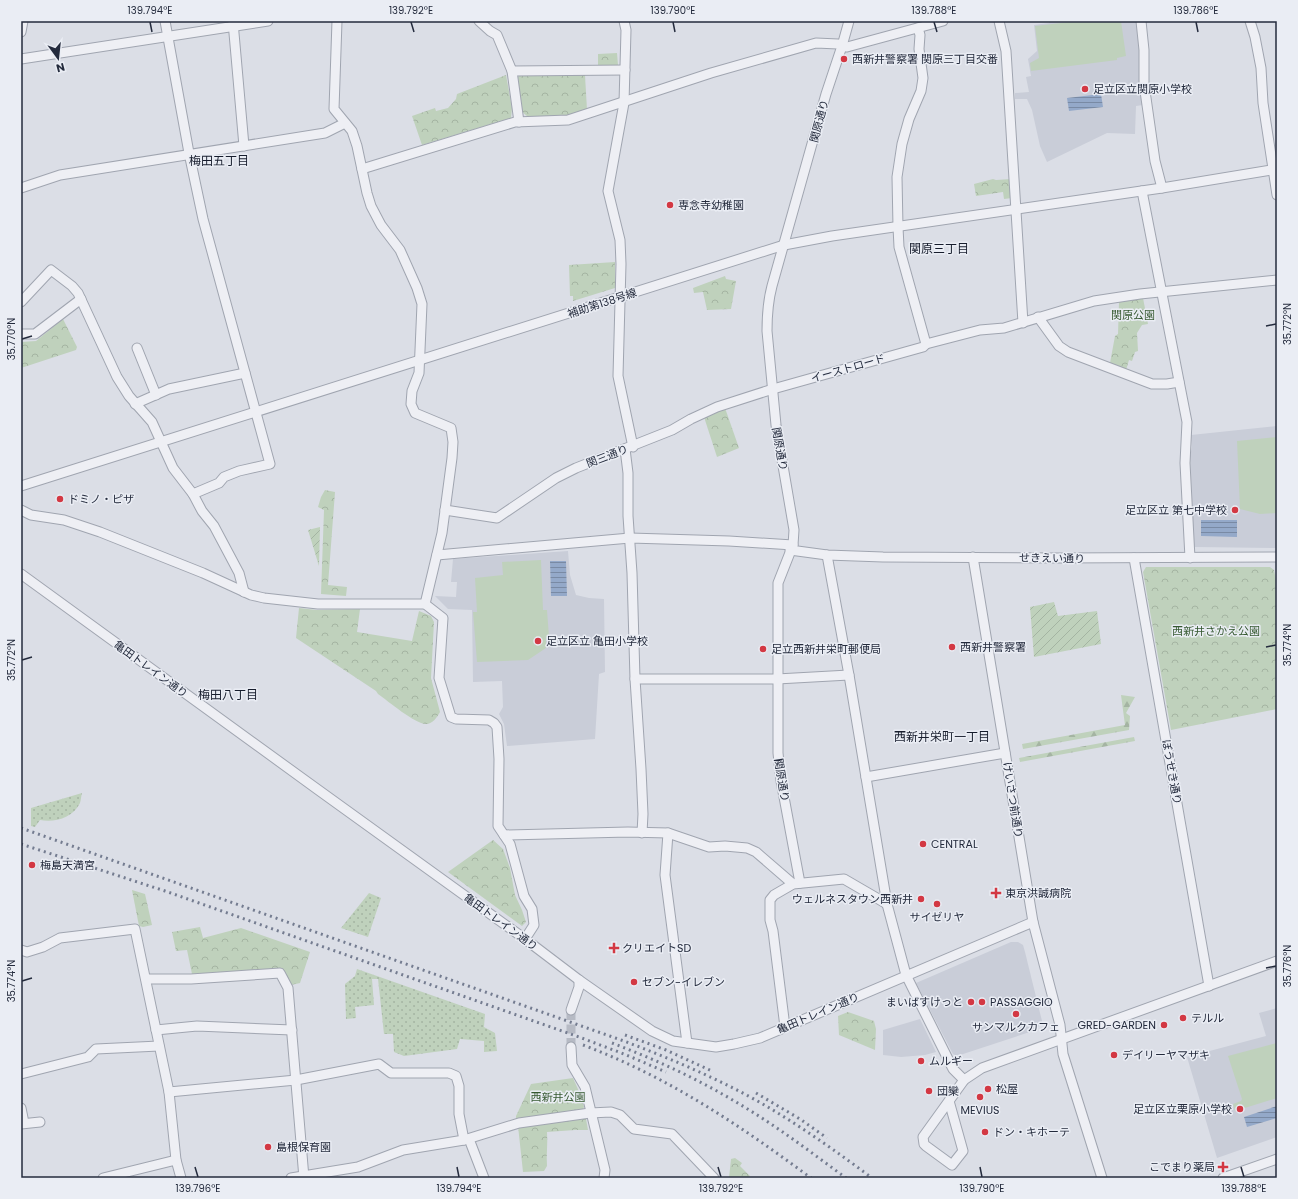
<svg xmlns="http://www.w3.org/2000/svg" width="1298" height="1199" font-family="Poppins,'Noto Sans JP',sans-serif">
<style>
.built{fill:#c9cdd8}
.grass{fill:url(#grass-dots)}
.forest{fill:url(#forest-firs)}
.park{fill:url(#park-crowns)}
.garden{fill:url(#garden-furrows)}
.pitch{fill:#bfd1bc}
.water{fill:url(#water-rules)}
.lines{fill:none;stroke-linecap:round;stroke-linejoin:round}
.minor-tunnel{stroke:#b6bac4;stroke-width:9;stroke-dasharray:9 4.5;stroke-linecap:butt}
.minor-casing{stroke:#a0a5b0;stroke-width:11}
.minor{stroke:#eeeff4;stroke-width:9}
.rail{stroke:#747c90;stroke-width:3;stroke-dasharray:2 4;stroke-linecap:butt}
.ticks{fill:none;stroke:#242b3d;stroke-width:1.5}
.poi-dot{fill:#d33843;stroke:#eaedf4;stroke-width:1.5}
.labels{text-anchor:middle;stroke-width:3;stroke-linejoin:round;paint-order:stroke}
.poi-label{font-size:11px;fill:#242b3d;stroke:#eaedf4;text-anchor:start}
.street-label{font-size:11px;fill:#242b3d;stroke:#eaedf4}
.park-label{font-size:11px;fill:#365931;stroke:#eaedf4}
.neighbourhood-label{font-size:12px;fill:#171d2d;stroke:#eaedf4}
.neatline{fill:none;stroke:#242b3d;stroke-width:1.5}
.ticks-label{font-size:10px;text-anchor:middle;fill:#242b3d}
</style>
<defs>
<pattern id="grass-dots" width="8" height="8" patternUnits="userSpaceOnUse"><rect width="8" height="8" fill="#bfd1bc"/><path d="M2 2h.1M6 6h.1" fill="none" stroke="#a4b4a2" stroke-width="1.8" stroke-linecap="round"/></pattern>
<pattern id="forest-firs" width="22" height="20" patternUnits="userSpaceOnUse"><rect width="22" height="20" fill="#bfd1bc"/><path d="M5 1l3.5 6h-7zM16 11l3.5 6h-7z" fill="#a4b4a2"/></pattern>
<pattern id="park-crowns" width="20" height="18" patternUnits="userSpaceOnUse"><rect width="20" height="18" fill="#bfd1bc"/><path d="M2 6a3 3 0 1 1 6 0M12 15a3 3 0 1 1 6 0" fill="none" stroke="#a4b4a2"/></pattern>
<pattern id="garden-furrows" width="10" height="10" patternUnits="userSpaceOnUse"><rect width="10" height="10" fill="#bfd1bc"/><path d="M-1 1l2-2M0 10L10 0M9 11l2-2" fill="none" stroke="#a4b4a2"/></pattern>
<pattern id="water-rules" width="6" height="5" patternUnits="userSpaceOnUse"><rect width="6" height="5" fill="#94a9c9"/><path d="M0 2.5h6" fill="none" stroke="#798aa4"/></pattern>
</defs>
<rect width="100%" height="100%" fill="#dbdee6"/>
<!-- built -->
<g class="built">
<polygon points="1049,21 1057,22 1137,21 1143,105 1136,106 1135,134 1107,133 1047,162 1040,146 1032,110 1027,99 1015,99 1015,93 1029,92 1026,77 1031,76 1028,59 1037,51 1034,25 1049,23"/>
<polygon points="1277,426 1277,548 1195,547 1194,545 1190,456 1192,447 1191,435"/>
<polygon points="568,551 570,575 576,595 589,598 604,599 605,672 599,674 595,739 507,746 504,724 499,714 503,707 502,681 473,682 472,610 448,609 435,596 456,597 457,582 451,582 453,559"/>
<polygon points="1011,942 1018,942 1023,945 1025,952 1042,1021 1036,1030 957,1056 953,1054 916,983"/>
<polygon points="1277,1008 1277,1137 1217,1158 1187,1057 1266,1036 1259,1013"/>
<polygon points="920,1019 936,1052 925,1055 901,1057 883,1055 883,1030"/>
</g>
<!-- grass -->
<g class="grass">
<path d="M82 793C81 796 81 800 80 803 73 818 54 823 40 820L35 827 31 826V808Z"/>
<polygon points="369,893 381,898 368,937 341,928"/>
<polygon points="357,969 485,1014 484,1027 495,1033 497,1051 484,1052 484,1041 460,1039 457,1049 404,1056 394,1052 393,1034 384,1034 378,979 372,979 374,1005 355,1007 356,1018 346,1019 345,984 355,976"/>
</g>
<!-- forest -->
<g class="forest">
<polygon points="1121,695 1135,697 1126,713 1130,716 1129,730 1023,749 1022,744 1125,725"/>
<polygon points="1134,737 1135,741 1020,762 1019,758"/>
</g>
<!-- park -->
<g class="park">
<polygon points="617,53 618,65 598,67 598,54"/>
<polygon points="520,74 585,75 587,110 569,116 542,118 527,116 522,112 518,77"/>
<polygon points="506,75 512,108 511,118 422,145 412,116 435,108 436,111 448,108 456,99 457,94"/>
<polygon points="993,179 996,180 1011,179 1012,198 1004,199 1003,192 976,196 974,184"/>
<polygon points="615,262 615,288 573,301 573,296 570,296 569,265"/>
<polygon points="725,276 726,279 736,281 731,309 707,310 703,292 694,293 693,288"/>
<polygon points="1143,298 1148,324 1142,325 1137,333 1138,351 1135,352 1132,361 1129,360 1126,370 1110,363 1115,336 1118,334 1119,302"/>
<polygon points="63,319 77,347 76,350 21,368 21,342 36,341"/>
<polygon points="725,408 739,448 717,457 704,417"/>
<polygon points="325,490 335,492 328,585 347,587 346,596 321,594 324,510 318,507 321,497"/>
<polygon points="1146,567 1270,567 1274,570 1277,585 1277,709 1171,730 1143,572"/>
<path d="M299 608 317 610 360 609 357 632 412 641 419 611 431 616 434 622 431 678 440 712C437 717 433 724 426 724 415 724 388 701 378 694L376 691 296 638Z"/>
<polygon points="493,840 503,849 510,868 515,895 522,910 526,922 522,926 448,872"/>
<polygon points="132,890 145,894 152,925 143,927 139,926"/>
<polygon points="200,927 203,938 241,928 310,952 300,983 291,985 282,968 192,974 187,950 176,951 172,932"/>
<polygon points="848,1012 874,1021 876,1029 875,1050 839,1035 838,1016"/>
<polygon points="573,1078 581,1096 584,1107 582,1111 516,1119 516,1116 531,1084"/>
<path d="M581 1117 586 1119 588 1130H575L547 1132C548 1144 546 1155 547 1166L544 1171 523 1172 518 1126Z"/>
<polygon points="735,1158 742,1163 740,1166 750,1176 748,1178 729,1178 731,1159"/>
</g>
<!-- garden -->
<g class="garden">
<polygon points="320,527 319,566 308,530"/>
<polygon points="1054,602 1058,616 1097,611 1101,644 1034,657 1030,607"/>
</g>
<!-- pitch -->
<g class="pitch">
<polygon points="1078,21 1121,21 1126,56 1117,58 1117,60 1031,71 1030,63 1039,58 1035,26"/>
<polygon points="1277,437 1277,513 1260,514 1240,509 1237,441"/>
<polygon points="541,560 543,610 547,610 549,637 546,637 546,648 528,660 477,662 473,612 477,612 475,578 503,575 502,562"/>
<polygon points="1277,1043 1277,1098 1235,1111 1233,1104 1241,1101 1242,1099 1228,1056"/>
</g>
<!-- water -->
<g class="water">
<polygon points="1101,94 1103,107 1069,111 1067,98"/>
<polygon points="1201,520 1237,520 1237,537 1201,536"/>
<polygon points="550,561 566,561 567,596 551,596"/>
<polygon points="1277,1106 1277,1118 1247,1127 1244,1117"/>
</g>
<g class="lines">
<!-- minor-tunnel -->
<polyline class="minor-tunnel" points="571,1047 571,1010"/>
<!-- minor casing -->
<g class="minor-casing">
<g id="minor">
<polyline points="165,21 189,153 203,219 270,464 239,471 224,477 219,483 193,494"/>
<polyline points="337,21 334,109 352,131 357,146 367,193 371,206 381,225 400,250 417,288 422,304 419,373 412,391 411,404 415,413 451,428 453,442 452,458 442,533 425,604"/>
<polyline points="479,21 490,31 497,35 512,71 519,122"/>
<polyline points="624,21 626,30 624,103 608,191 620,240 621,264 618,376 633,447"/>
<polyline points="999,21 1006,51 1023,323"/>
<polyline points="1141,21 1144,50 1144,84 1155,161 1162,188"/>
<polyline points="1250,21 1255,37 1261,68 1263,103 1277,195"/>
<polyline points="233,22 244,146"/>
<polyline points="918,28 920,35 919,49 923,78 921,91 909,119 902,144 897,177 898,227 899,247 926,344"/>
<polyline points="21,32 23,21"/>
<polyline points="21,59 268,21"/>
<polyline points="512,71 625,70"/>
<polyline points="362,169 515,122 568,120 711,73 816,43 838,44 842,46 847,47 943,21"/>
<polyline points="21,188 60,175 325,133 345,123"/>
<polyline points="1142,191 1187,422 1185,463 1190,558"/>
<polyline points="21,302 51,270 72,286 78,293 117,377 129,396 152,422 173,468 193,494 202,511 214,526 239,573 244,592"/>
<polyline points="1038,317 1059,346 1068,352 1152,384 1167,384 1179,382"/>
<polyline points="21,334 35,334 81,299"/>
<polyline points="137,348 156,395"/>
<polyline points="135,404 169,389 245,373"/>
<polyline points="625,449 628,473 628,516 632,573 635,679 641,769 643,814 642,833"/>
<polyline points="21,486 784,245 832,236 1162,188 1277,169"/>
<polyline points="21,510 31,515 64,520 100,532 203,573 251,595 264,598 318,604 425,604 443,618 439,678 451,717 456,719 489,720 494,723 497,727 499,759 498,826 510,844 524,896 532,909 534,925 525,939"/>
<polyline points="445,510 497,518 556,478 576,468 672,430 691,419 717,407 773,389 923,347 926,344 980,330 1004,328 1094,301 1140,294 1277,280"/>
<polyline points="790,550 827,555 883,557 1059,558 1277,557"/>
<polyline points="437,555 630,538 729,541 793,545"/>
<polyline points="827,555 849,675 887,904 906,975 953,1069 964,1080"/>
<polyline points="973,557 1033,922 1060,1025 1063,1054 1102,1178"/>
<polyline points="1134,558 1209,986"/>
<polyline points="21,574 317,789 525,939 579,980 652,1031 673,1041 716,1047 734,1044 760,1038 1033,922"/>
<polyline points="635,679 777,679 849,675"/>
<polyline points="866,777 1005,753"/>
<polyline points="668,833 665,875 687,1043"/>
<polyline points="504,835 628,832 668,833 709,847 725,846 747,848 756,852 793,884"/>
<path d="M800 883 781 781 778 753V583L793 545 794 530 776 425 767 331C767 316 768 301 772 286L826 94 842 46 849 21"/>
<polyline points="21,950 27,952 43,947 60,938 135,929 169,1092 176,1160 181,1178"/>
<polyline points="146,979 191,979 280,973 288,988 304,1178"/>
<polyline points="571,1010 579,987 579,980"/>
<polyline points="785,1027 773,931 770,920 770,900 774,895 793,884 844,879 887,904"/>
<polyline points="156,1030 197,1026 292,1030"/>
<polyline points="571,1047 572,1065 585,1087 605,1170 604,1178"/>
<polyline points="21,1074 88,1057 96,1049 159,1046"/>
<polyline points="169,1092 296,1080 379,1064 391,1073 449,1073 456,1076 459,1086 459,1114 464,1140"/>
<polyline points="949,1101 963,1151 952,1165 926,1146 924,1144 923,1137 964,1080 982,1068 1277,961"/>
<polyline points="21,1108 24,1123"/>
<polyline points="21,1124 40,1122"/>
<polyline points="469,1139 484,1178"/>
<polyline points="103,1178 176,1160"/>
<polyline points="291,1178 358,1167 403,1150 464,1140 519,1123 590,1113 611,1112 620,1115 634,1129 672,1134 714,1178"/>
<polyline points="1223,1178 1277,1159"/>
</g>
</g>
<!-- minor -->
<use href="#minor" class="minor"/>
<!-- rail -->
<g class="rail">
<path d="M21 828 624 1041C671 1059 717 1078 761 1103 799 1125 836 1151 872 1178"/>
<polyline points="21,844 165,891 579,1037 624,1054 666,1072"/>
<polyline points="625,1035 666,1050 712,1071"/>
<path d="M612 1043C657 1060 700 1080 741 1105 778 1127 812 1153 846 1178"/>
<path d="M583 1045C668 1077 738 1124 811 1178"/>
<polyline points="756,1093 800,1119 827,1138"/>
</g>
</g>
<!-- ticks -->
<path class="ticks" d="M150 22 152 32M411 22 414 32M673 22 675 32M934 22 937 32M1196 22 1198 32M1266 326 1276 324M22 339 32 336M1266 647 1276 645M22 660 32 657M1266 968 1276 966M22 981 32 978M195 1167 198 1177M457 1167 459 1177M718 1167 721 1177M980 1167 982 1177M1241 1167 1244 1177"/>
<!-- markers -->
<g class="poi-dot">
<circle cx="844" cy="59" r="4"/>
<circle cx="1085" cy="89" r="4"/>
<circle cx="670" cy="205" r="4"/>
<circle cx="60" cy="499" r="4"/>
<circle cx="1235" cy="510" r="4"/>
<circle cx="538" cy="641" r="4"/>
<circle cx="952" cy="647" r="4"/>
<circle cx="763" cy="649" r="4"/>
<circle cx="923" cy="844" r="4"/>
<circle cx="32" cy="865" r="4"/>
<path d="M994 887h4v4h4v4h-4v4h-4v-4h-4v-4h4z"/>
<circle cx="921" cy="899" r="4"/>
<circle cx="937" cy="904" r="4"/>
<path d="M612 942h4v4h4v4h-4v4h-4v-4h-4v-4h4z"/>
<circle cx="634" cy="982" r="4"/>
<circle cx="971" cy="1002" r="4"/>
<circle cx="982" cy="1002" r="4"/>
<circle cx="1016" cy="1014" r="4"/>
<circle cx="1183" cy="1018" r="4"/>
<circle cx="1164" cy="1025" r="4"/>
<circle cx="1114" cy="1055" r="4"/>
<circle cx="921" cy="1061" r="4"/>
<circle cx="988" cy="1089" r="4"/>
<circle cx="929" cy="1091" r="4"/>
<circle cx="980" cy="1097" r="4"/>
<circle cx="1240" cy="1109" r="4"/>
<circle cx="985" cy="1132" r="4"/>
<circle cx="268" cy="1147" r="4"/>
<path d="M1221 1161h4v4h4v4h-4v4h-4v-4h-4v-4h4z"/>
</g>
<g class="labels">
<!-- poi labels -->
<g class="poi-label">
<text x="852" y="63">西新井警察署 関原三丁目交番</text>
<text x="1093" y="93">足立区立関原小学校</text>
<text x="678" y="209">専念寺幼稚園</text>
<text x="68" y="503">ドミノ・ピザ</text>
<text x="1227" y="514" text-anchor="end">足立区立 第七中学校</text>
<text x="546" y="645">足立区立 亀田小学校</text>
<text x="960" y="651">西新井警察署</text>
<text x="771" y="653">足立西新井栄町郵便局</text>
<text x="931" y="848">CENTRAL</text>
<text x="40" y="869">梅島天満宮</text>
<text x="1005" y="897">東京洪誠病院</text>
<text x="913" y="903" text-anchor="end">ウェルネスタウン西新井</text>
<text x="937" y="921" text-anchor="middle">サイゼリヤ</text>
<text x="622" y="952">クリエイトSD</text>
<text x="642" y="986">セブン-イレブン</text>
<text x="963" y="1006" text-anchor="end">まいばすけっと</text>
<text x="990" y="1006">PASSAGGIO</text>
<text x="1191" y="1022">テルル</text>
<text x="1156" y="1029" text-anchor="end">GRED-GARDEN</text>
<text x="1016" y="1031" text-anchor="middle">サンマルクカフェ</text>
<text x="1122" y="1059">デイリーヤマザキ</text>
<text x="929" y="1065">ムルギー</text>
<text x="996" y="1093">松屋</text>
<text x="937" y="1095">団欒</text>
<text x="1232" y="1113" text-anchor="end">足立区立栗原小学校</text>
<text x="980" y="1114" text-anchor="middle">MEVIUS</text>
<text x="993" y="1136">ドン・キホーテ</text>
<text x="276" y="1151">島根保育園</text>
<text x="1215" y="1171" text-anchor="end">こでまり薬局</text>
</g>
<!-- street labels -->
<g class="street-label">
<text transform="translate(819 121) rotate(-75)" y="4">関原通り</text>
<text transform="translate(602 303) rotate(-18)" y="4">補助第138号線</text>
<text transform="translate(848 368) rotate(-16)" y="4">イーストロード</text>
<text transform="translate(780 449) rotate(80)" y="4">関原通り</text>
<text transform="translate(607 456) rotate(-21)" y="4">関三通り</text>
<text transform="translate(1052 558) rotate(1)" y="4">せきえい通り</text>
<text transform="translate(151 669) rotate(36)" y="4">亀田トレイン通り</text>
<text transform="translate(1172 772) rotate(80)" y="4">ぼうせき通り</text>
<text transform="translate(782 780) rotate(81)" y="4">関原通り</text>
<text transform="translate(1013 800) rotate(81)" y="4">けいさつ前通り</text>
<text transform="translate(501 922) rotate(36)" y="4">亀田トレイン通り</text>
<text transform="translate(818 1013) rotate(-23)" y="4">亀田トレイン通り</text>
</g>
<!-- park labels -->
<g class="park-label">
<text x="1133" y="319">関原公園</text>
<text x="1216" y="635">西新井さかえ公園</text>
<text x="558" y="1101">西新井公園</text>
</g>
<!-- neighbourhood labels -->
<g class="neighbourhood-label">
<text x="219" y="165">梅田五丁目</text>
<text x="939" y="253">関原三丁目</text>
<text x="228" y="699">梅田八丁目</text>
<text x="942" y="741">西新井栄町一丁目</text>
</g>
</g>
<!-- border -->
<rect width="1298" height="1199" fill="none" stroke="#eaedf4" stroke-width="44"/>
<!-- north arrow -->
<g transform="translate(58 58) rotate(165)" stroke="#eaedf4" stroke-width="3" paint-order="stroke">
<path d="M0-3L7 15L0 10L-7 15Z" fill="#242b3d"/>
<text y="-6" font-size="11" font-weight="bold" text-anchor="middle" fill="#242b3d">N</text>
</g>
<rect x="22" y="22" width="1254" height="1155" class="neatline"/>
<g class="ticks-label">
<text x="150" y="14">139.794°E</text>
<text x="411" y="14">139.792°E</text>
<text x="673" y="14">139.790°E</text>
<text x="934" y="14">139.788°E</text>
<text x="1196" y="14">139.786°E</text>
<text transform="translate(1287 324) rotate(-90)" y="4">35.772°N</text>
<text transform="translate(11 339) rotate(-90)" y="4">35.770°N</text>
<text transform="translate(1287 645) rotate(-90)" y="4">35.774°N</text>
<text transform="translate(11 660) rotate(-90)" y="4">35.772°N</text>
<text transform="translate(1287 966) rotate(-90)" y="4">35.776°N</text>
<text transform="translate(11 981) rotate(-90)" y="4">35.774°N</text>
<text x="198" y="1192">139.796°E</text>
<text x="459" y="1192">139.794°E</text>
<text x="721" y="1192">139.792°E</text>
<text x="982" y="1192">139.790°E</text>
<text x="1244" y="1192">139.788°E</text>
</g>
</svg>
